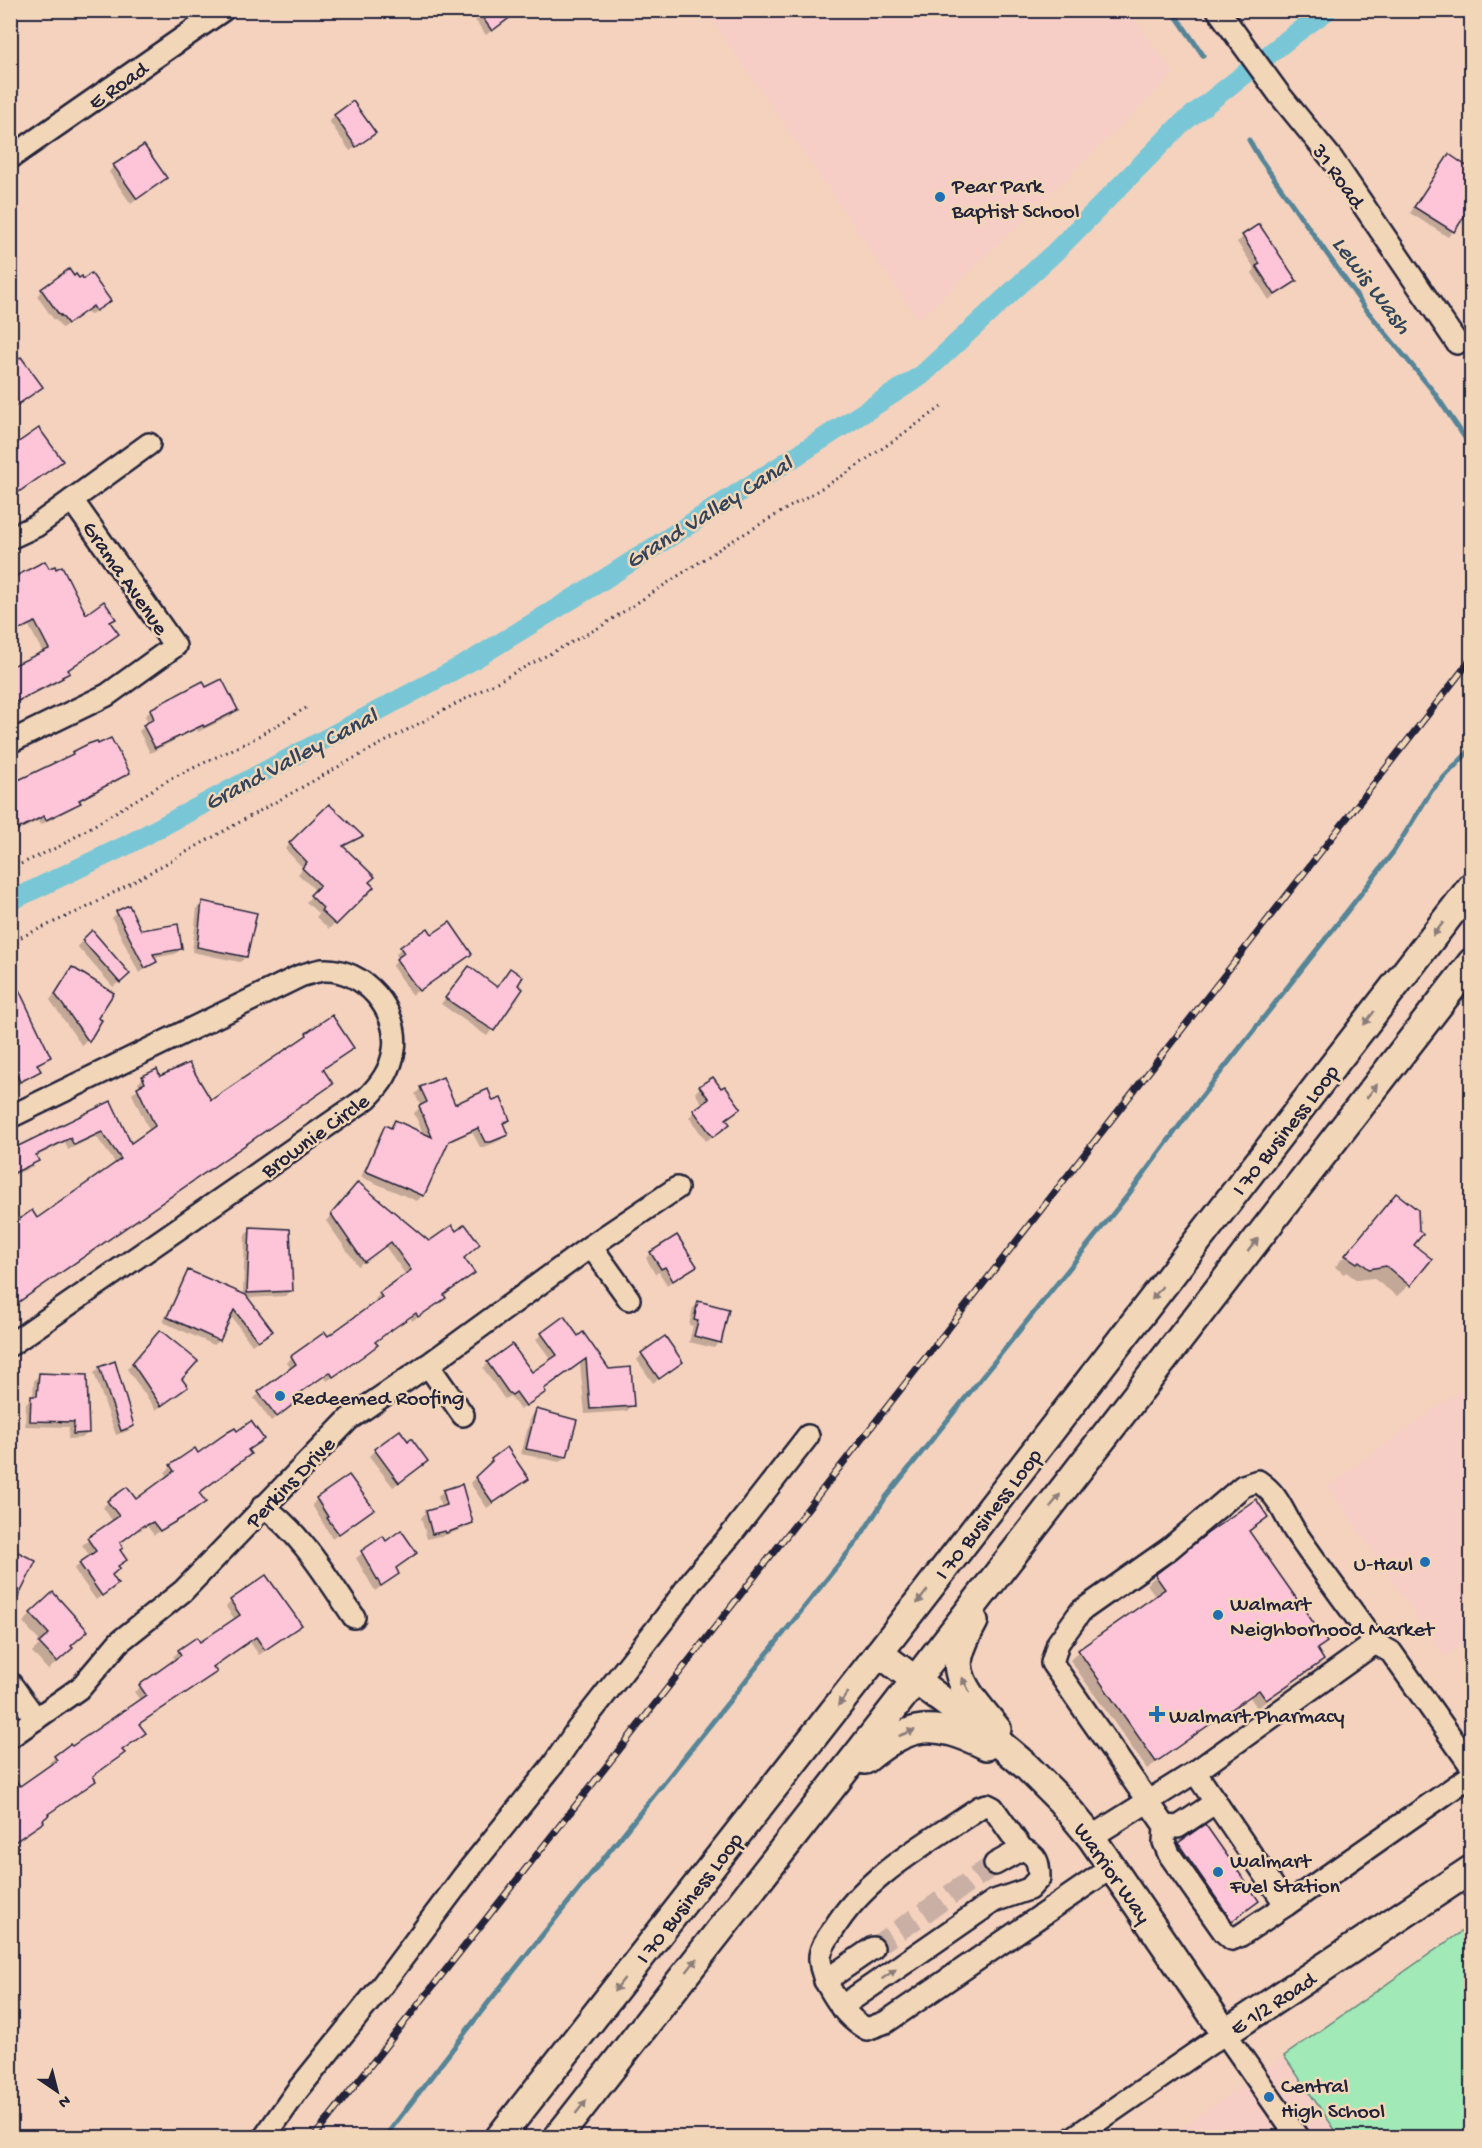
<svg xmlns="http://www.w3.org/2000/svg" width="1482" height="2148" font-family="'Gochi Hand',sans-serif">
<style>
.built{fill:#f7cec6}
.green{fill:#a1eab8;stroke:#62867a;stroke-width:1.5}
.shadow{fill:#0003}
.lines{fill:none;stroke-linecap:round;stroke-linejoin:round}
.stream{stroke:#568598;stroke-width:5}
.canal{stroke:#79c7d6;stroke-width:20}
.building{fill:#fec4d7;stroke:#22223b;stroke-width:1.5}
.minor-tunnel{stroke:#caafa4;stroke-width:21;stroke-dasharray:21 10;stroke-linecap:butt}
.minor-casing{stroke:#22223b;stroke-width:26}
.major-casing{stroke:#22223b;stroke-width:32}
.path{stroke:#22223b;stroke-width:3;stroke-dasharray:1.5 4.5;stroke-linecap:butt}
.minor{stroke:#f2d6b8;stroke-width:21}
.major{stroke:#f2d6b8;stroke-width:27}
.rail-casing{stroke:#22223b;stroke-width:7}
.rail{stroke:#f2d6b8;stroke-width:4.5;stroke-dasharray:14;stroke-linecap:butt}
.oneway{fill:#8a7c7a}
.poi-dot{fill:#1f6fb2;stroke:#f2d6b8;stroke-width:2}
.labels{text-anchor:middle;stroke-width:5;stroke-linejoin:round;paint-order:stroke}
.street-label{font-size:22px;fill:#22223b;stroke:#f2d6b8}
.poi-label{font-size:22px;fill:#22223b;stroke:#f2d6b8;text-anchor:start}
.water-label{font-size:24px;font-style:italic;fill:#33435a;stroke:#f2d6b8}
</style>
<rect width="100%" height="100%" fill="#f4d2be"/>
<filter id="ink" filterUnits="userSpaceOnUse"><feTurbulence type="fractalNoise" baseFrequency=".0167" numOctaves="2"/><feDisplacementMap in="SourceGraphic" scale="12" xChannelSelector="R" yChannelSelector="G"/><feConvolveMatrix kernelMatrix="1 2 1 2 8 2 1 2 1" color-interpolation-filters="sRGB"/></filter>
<g filter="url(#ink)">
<!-- built -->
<g class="built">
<polygon points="706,11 1129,11 1174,74 919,320"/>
<polygon points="1471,1383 1471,1637 1444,1657 1328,1486"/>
<polygon points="1284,2056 1340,2137 1167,2138"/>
</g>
<!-- green -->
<polygon class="green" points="1471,1925 1471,2137 1340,2137 1284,2056"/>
<!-- shadow -->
<g class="shadow">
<polygon points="468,10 510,10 513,14 486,35"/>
<polygon points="335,116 368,138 350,151 329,121"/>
<polygon points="1449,156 1453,231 1448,237 1410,213"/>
<polygon points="114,166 165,178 131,204 109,172"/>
<polygon points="1259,226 1295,281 1269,300 1252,273 1255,269 1237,242"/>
<polygon points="73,278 109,301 90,315 87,311 62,328 55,319 54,320 37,296 42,290"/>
<polygon points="10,453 61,461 10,499"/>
<polygon points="10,581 85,616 114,618 109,623 117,634 67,671 68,673 56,683 10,707 10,669 43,653 29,626 10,636"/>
<polygon points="206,689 236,710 231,716 198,732 197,729 150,753 139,731 149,723 145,716 151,710"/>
<polygon points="73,754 128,773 123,778 78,802 73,808 40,825 38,821 10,835 10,791"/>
<polygon points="329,806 361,836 342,848 371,887 329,929 316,917 319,914 306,902 316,891 298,874 303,868 285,849"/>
<polygon points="203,902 246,957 240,962 192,952 197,908"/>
<polygon points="117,913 140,932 181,949 175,954 153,958 155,962 150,967 139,973 112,918"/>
<polygon points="92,933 123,979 113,987 77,946"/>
<polygon points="432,936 464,959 412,995 392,966 399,959 396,954 401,948"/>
<polygon points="72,969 96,1018 100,1020 82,1046 50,1000"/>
<polygon points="510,970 516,986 521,989 487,1036 441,1004 464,973 496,988"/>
<polygon points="10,991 50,1057 37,1066 39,1071 34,1076 15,1086 10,1079"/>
<polygon points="307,1034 352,1048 322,1070 331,1084 326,1089 10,1308 10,1228 37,1220 116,1164 96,1136 68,1150 65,1142 35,1157 37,1161 32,1167 10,1177 10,1152 110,1103 130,1145 150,1132 132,1094 140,1087 138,1083 143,1078 160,1078 210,1102"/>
<polygon points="700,1087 724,1120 722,1130 706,1141 689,1117 703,1105 695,1093"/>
<polygon points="421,1088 454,1106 492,1103 508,1120 502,1126 506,1134 501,1140 485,1147 480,1147 472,1132 446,1144 423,1195 417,1201 361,1177 380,1133 385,1127 390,1128 395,1122 424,1135 414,1113 421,1107 415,1094"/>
<polygon points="353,1189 429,1243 462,1258 467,1278 443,1296 439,1303 412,1321 410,1317 374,1342 376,1345 355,1362 327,1381 324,1376 296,1396 293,1404 271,1421 254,1398 291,1369 287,1363 292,1357 328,1338 377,1303 375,1299 380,1294 406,1275 385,1246 358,1266 326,1221"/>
<polygon points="1396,1195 1412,1245 1409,1285 1397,1296 1373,1278 1357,1280 1346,1272 1344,1274 1335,1267"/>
<polygon points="250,1229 292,1290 286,1296 247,1298 266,1335 252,1345 230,1315 219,1340 214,1345 163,1322 184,1277 189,1272 243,1295 245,1235"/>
<polygon points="651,1253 695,1265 667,1285 659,1272 655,1274 646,1258"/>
<polygon points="699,1303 719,1342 714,1348 689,1342 693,1326 689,1325 693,1308"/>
<polygon points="564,1318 632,1405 627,1411 585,1414 580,1363 543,1389 544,1392 539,1397 520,1410 510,1396 505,1399 503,1397 483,1368 488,1363 532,1375 552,1361 536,1339"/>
<polygon points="155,1337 180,1379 181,1392 156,1410 127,1369"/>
<polygon points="642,1354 681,1362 653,1383 637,1360"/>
<polygon points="100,1368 133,1426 128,1431 116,1435 94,1373"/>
<polygon points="39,1375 88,1433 82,1438 68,1439 69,1427 25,1426 26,1403 33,1396 34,1381"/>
<polygon points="537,1410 566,1457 560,1462 521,1454 531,1416"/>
<polygon points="400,1432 420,1466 393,1487 369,1456"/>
<polygon points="262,1439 198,1493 198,1507 154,1535 147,1526 139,1531 138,1529 118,1544 117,1567 110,1575 116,1584 96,1600 74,1569 90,1556 82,1545 113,1522 103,1507 108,1502 136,1501 169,1477 165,1472 195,1450 198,1455"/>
<polygon points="492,1460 527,1479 487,1508 470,1483"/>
<polygon points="443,1491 471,1523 466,1528 440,1537 440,1536 427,1539 421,1518 426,1512 441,1508 438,1497"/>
<polygon points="317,1499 366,1514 332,1538 312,1505"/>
<polygon points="1266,1517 1248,1532 1325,1642 1316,1650 1322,1660 1314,1668 1257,1708 1250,1697 1147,1769 1070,1660 1079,1651 1156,1597 1147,1584 1156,1576"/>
<polygon points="383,1538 386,1543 415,1553 394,1569 397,1573 392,1579 375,1591 356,1558"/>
<polygon points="231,1601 300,1625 259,1655 250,1642 212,1668 215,1672 210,1677 138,1725 144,1733 121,1751 123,1753 117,1759 91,1777 88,1786 48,1814 37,1827 10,1845 10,1790 19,1788 52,1766 49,1763 55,1757 70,1747 72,1749 140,1700 134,1692 176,1661 173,1657 179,1651 196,1639 199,1644 235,1620 226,1607"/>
<polygon points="32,1614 69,1646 63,1657 48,1670 32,1652 41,1643 23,1622"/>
<polygon points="1179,1844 1255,1903 1229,1922 1177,1846"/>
</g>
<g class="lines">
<!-- stream -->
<g class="stream">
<polyline points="1172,10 1203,55"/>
<polyline points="1249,140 1259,157 1365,308 1433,391 1472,448"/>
<polyline points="384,2138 488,2003 858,1540 886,1497 1128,1195 1191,1110 1367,886 1394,851 1432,790 1472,748"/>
</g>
<!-- canal -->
<polyline class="canal" points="10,901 127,845 471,661 595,585 922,375 1056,251 1180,125 1296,33 1328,10"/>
</g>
<!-- building -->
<g class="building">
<polygon points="477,10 520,10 492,31"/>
<polygon points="353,101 376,133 356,147 334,115"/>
<polygon points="144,145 167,178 137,199 113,165"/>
<polygon points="1449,154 1472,170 1472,205 1454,232 1414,207"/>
<polygon points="1259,224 1297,281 1275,295 1256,266 1260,264 1242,235"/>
<polygon points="69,269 74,276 76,274 79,278 82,276 83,279 91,273 111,301 96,311 93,306 68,324 61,315 60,316 41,289"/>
<polygon points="21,357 43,387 10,410 10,364"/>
<polygon points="39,428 63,461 10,498 10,448"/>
<polygon points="45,561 49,568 55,566 56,569 62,566 86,614 104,601 116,619 110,622 119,634 68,670 70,673 62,677 63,678 10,705 10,667 49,649 35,622 10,634 10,579"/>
<polygon points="222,679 238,710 204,727 203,725 155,748 143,725 154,719 150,709 203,681 206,687"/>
<polygon points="111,738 130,773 79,800 81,803 46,820 44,816 10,833 10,784 73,754 72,752 88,744 97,741 98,744"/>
<polygon points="329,804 363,836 343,846 375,877 369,882 374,887 336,925 321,911 323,908 310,895 320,885 302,868 307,862 289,843"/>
<polygon points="202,901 257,913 247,957 197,947"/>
<polygon points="129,905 141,930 178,924 182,949 153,954 157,962 145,968 116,911"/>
<polygon points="450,922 472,954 419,991 396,959 404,953 400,947 428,928 432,934"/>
<polygon points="92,930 130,974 120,983 82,940"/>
<polygon points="469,966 497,987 510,968 523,977 518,985 523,989 494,1031 445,998"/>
<polygon points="72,967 114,993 98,1018 102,1020 89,1042 55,994"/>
<polygon points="10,971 51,1057 37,1064 41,1071 20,1082 17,1075 10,1077"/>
<polygon points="332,1015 354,1048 323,1069 333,1084 10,1308 10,1226 32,1210 37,1218 121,1159 102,1132 74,1145 70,1138 36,1155 39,1161 10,1175 10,1150 111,1101 131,1143 155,1126 137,1087 145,1083 142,1076 157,1069 160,1076 189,1063 211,1100 307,1035 306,1033"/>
<polygon points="443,1077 455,1104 488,1089 493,1101 501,1098 510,1120 503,1123 508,1135 491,1142 485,1142 478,1128 449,1141 424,1196 365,1171 385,1125 391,1128 395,1120 432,1137 419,1106 427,1102 420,1087"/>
<polygon points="713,1077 721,1088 725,1086 741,1108 726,1119 730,1124 713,1137 693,1110 709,1099 699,1086"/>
<polygon points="358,1182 429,1241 452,1225 456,1231 465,1224 480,1244 464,1258 475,1273 444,1295 446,1298 418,1317 416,1313 387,1333 375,1342 378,1345 362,1357 333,1377 330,1372 297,1395 300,1399 277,1417 258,1392 296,1364 291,1356 325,1332 328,1336 382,1297 379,1293 411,1270 391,1242 364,1262 331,1214"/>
<polygon points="1396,1193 1418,1210 1419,1230 1423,1234 1414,1245 1432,1259 1410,1286 1386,1266 1369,1269 1359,1261 1357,1263 1345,1255"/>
<polygon points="250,1227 290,1229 293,1291 247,1293"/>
<polygon points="677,1235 697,1266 673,1281 665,1267 661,1269 650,1252"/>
<polygon points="188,1270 246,1295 273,1331 258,1341 234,1310 220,1341 167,1317"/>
<polygon points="698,1301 729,1309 721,1343 694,1336 698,1321 694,1320"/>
<polygon points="564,1316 578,1336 583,1332 609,1369 631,1367 634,1406 590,1409 586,1359 544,1389 546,1392 526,1406 516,1392 512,1395 508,1392 487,1362 512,1344 532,1372 557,1355 541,1333"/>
<polygon points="160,1330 198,1361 182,1379 188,1387 161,1406 132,1363"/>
<polygon points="665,1336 683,1362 659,1379 641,1353"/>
<polygon points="115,1361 134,1426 121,1431 99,1367"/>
<polygon points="39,1373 87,1375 89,1433 73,1434 74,1422 30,1421 31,1396 37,1396"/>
<polygon points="536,1409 577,1420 567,1457 526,1449"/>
<polygon points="251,1421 264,1439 248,1450 251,1454 199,1493 206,1502 190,1513 160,1531 153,1522 145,1526 144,1525 120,1543 123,1548 120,1550 127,1560 118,1566 120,1568 112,1575 118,1584 102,1596 79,1563 96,1551 87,1538 119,1516 107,1501 127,1487 136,1499 174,1471 170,1465 195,1448 198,1453 228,1432 235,1428 237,1431"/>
<polygon points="400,1430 408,1441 411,1438 428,1461 399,1483 374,1449"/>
<polygon points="507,1447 529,1479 493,1503 475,1477 492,1461 491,1459"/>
<polygon points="349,1475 374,1509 339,1534 327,1518 328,1517 316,1498"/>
<polygon points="462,1484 473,1523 446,1533 445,1531 432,1534 426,1511 447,1505 443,1490"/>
<polygon points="1256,1499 1268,1517 1249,1531 1327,1642 1317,1649 1324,1660 1266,1700 1259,1690 1156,1762 1078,1650 1165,1589 1155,1575 1208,1533"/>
<polygon points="401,1530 417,1553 396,1568 399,1574 381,1586 361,1551 383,1536 386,1541"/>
<polygon points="10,1548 36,1561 10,1614"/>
<polygon points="266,1575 302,1625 265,1650 256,1637 213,1667 217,1672 139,1724 146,1733 122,1750 125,1753 93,1776 96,1781 48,1814 49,1815 43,1820 44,1822 10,1845 10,1772 20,1786 57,1760 54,1756 70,1744 72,1746 146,1695 139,1685 181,1655 178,1650 197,1637 200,1642 240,1615 230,1600"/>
<polygon points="53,1592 88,1631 71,1646 73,1648 57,1662 39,1643 49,1634 30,1613"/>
<polygon points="1205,1824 1259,1901 1232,1921 1178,1843"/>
</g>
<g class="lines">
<!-- minor-tunnel -->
<polyline class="minor-tunnel" points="873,1948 995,1864"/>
<!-- minor casing -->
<g class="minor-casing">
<g id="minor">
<polyline points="1218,10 1279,94 1332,159 1457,343"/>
<polyline points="10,158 223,10"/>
<polyline points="10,538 36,526 149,444"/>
<polyline points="10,742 107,695 175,646 72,500"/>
<path d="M10 1117 300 976C307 974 315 971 323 970 364 968 400 1011 394 1050 391 1070 381 1084 367 1098L10 1345"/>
<polyline points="591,1246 629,1299"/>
<polyline points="428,1365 463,1415"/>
<path d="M263 1506C303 1535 327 1578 354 1617"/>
<polyline points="10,1683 36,1719"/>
<polyline points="10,1737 81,1687 119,1642 183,1591 349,1419 428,1365 591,1246 677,1188"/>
<polyline points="1195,1772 1286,1905 1472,1775"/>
<polyline points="1165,1826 1178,1827 1216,1802"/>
<polyline points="1091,1837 1195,1772 1375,1643"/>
<path d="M1022 1849 993 1808 987 1805 980 1807C928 1843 866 1875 833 1930 827 1939 819 1949 820 1960 821 1972 826 1983 833 1994 843 2010 851 2021 867 2029L886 2022 1112 1867"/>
<path d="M1286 1905 1241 1935 1232 1939 1224 1932 1169 1854 1164 1842 1165 1826 1052 1663 1058 1643 1081 1611 1169 1549 1243 1486 1258 1481C1280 1496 1282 1512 1296 1533 1321 1570 1349 1606 1375 1643L1391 1652 1472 1767"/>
<polyline points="825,1981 873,1948"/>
<path d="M841 2007 994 1901 1029 1889 1039 1878C1039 1862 1037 1855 1022 1849L995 1864"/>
<polyline points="264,2138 297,2091 380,1988 463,1877 553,1765 577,1730 665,1618 693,1579 730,1536 808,1436"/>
<polyline points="1073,2138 1225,2033 1298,2138"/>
</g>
</g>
<!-- major casing -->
<g class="major-casing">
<g id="major">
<path d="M974 1621C968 1632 962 1643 959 1656 953 1683 982 1710 997 1729"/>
<polyline points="879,1653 993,1738 1026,1766 1061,1801 1091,1837 1225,2033 1472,1869"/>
<path d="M865 1760C911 1722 933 1720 987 1746"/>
<polyline points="499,2138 879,1653 1472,886"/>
<polyline points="557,2138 893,1709 1472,962"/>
</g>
</g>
<!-- path -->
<g class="path">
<polyline points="10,869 60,846 170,779 250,741 306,708"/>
<polyline points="10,942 90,906 347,762 600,627 727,544 847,473 943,406"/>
</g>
<!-- minor -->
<use href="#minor" class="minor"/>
<!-- major -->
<use href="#major" class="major"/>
<!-- rail casing -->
<g class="rail-casing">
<polyline id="rail" points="313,2138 580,1800 1472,658"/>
</g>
<!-- rail -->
<use href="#rail" class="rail"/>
</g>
<!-- one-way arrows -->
<defs><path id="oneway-solid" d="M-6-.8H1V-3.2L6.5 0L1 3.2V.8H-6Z" transform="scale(1.5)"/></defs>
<g class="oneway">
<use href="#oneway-solid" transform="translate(1438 929) rotate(128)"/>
<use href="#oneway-solid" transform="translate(1369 1018) rotate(128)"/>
<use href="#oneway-solid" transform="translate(1372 1091) rotate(-52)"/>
<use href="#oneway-solid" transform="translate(1253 1245) rotate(-52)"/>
<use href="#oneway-solid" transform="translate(1157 1293) rotate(128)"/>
<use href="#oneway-solid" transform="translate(1055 1501) rotate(-52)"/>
<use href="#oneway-solid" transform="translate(922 1597) rotate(128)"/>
<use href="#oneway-solid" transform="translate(966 1685) rotate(-117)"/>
<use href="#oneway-solid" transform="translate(843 1699) rotate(128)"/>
<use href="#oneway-solid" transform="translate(907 1733) rotate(-21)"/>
<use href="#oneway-solid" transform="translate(692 1965) rotate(-52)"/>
<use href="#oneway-solid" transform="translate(889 1974) rotate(-35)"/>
<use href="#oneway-solid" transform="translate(619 1985) rotate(128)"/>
<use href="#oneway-solid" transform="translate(581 2107) rotate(-52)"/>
</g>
</g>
<!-- markers -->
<g class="poi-dot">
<circle cx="940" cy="197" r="6"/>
<circle cx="280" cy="1396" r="6"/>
<circle cx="1425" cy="1562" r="6"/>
<circle cx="1218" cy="1615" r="6"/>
<path d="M1154 1705h6v6h6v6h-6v6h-6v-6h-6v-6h6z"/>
<circle cx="1218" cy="1872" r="6"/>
<circle cx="1269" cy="2097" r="6"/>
</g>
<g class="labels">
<!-- street labels -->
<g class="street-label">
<text transform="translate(117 84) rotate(-35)" y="8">E Road</text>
<text transform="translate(1340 175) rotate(54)" y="8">31 Road</text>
<text transform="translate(127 577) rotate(55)" y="8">Grama Avenue</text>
<text transform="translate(1284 1129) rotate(-52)" y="8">I 70 Business Loop</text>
<text transform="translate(314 1134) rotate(-36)" y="8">Brownie Circle</text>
<text transform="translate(289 1481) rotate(-46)" y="8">Perkins Drive</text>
<text transform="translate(987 1513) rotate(-52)" y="8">I 70 Business Loop</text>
<text transform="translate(1114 1872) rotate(55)" y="8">Warrior Way</text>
<text transform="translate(688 1897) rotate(-52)" y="8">I 70 Business Loop</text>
<text transform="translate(1272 2002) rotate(-33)" y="8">E 1/2 Road</text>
</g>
<!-- poi labels -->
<g class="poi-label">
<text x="952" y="192">Pear Park<tspan x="952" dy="25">Baptist School</tspan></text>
<text x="292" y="1404">Redeemed Roofing</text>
<text x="1413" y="1570" text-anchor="end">U-Haul</text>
<text x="1230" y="1610">Walmart<tspan x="1230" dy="25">Neighborhood Market</tspan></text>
<text x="1169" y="1722">Walmart Pharmacy</text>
<text x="1230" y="1867">Walmart<tspan x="1230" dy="25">Fuel Station</tspan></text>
<text x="1281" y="2092">Central<tspan x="1281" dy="25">High School</tspan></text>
</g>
<!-- water labels -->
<g class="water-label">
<text transform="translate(1373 284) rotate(53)" y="8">Lewis Wash</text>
<text transform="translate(708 511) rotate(-32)" y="8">Grand Valley Canal</text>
<text transform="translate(290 758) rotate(-28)" y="8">Grand Valley Canal</text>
</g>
</g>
<!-- margin -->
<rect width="1482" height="2148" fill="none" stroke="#f2d6b8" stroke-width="36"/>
<rect x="18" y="18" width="1446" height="2112" fill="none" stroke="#22223b" stroke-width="2" filter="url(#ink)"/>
<!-- north arrow -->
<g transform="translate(57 2091) rotate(145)" stroke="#f2d6b8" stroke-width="4.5" paint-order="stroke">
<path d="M0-4.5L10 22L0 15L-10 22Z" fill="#22223b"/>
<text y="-9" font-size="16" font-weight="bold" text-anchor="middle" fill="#22223b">N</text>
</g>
</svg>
